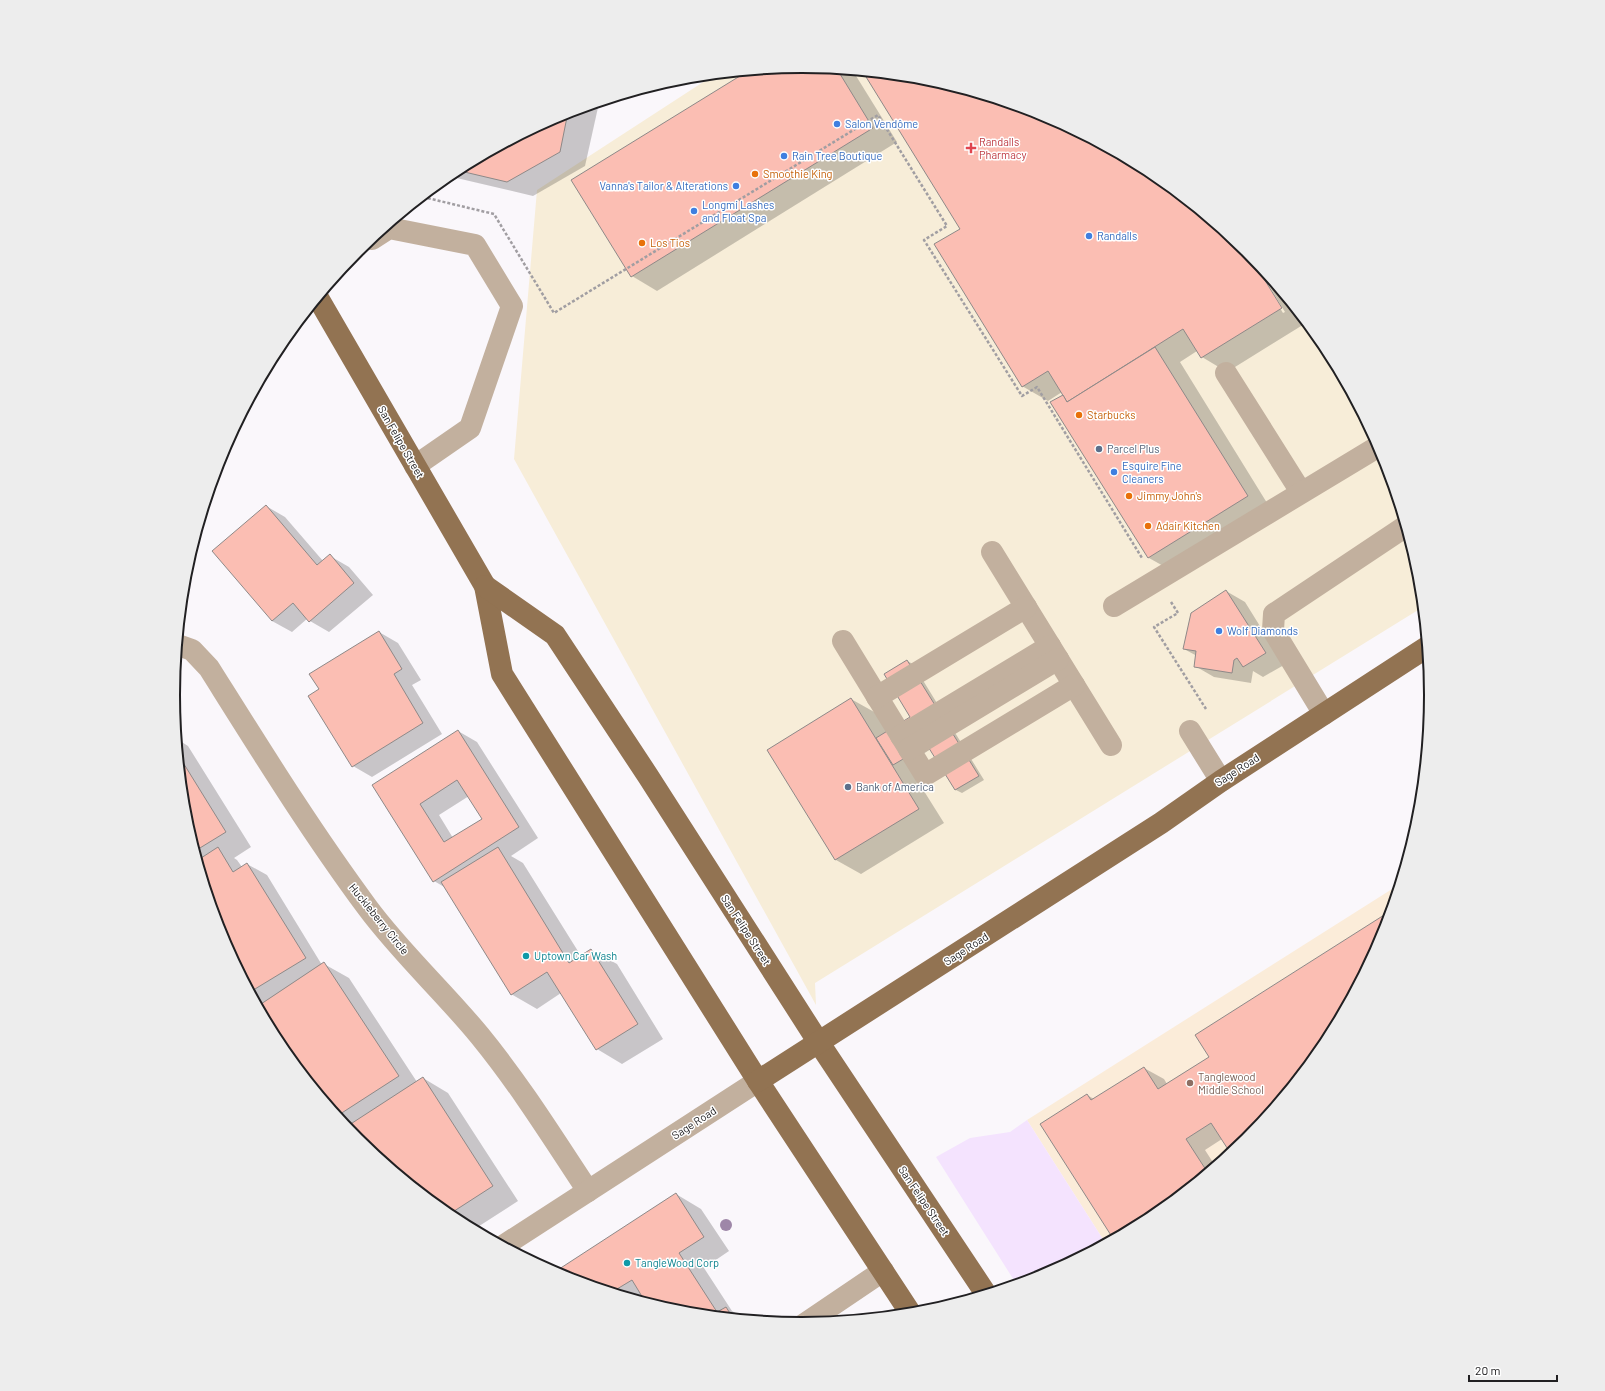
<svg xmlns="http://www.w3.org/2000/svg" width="1605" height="1391" font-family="Barlow,sans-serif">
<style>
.commercial{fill:#f7edd8}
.education{fill:#fbecd9}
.green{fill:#f4e3fe}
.shadow{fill:#0003;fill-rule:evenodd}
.building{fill:#fbbeb3;stroke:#8e8988;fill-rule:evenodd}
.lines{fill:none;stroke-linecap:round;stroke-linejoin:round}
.path{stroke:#a19ea2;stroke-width:2.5;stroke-dasharray:3 2;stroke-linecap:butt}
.minor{stroke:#c2b09e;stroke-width:22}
.major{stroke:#927352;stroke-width:22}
.tree{fill:#9e87a8}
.shop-dot{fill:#3f7fe0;stroke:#fff;stroke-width:1.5}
.health-dot{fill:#e0444e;stroke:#fff;stroke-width:1.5}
.food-dot{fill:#e8710a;stroke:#fff;stroke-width:1.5}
.service-dot{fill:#5c6f8a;stroke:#fff;stroke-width:1.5}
.culture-dot{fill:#0f9aa8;stroke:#fff;stroke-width:1.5}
.education-dot{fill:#8d6e63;stroke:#fff;stroke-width:1.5}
.labels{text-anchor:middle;stroke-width:3;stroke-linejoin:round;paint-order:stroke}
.shop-label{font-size:11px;fill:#366cbe;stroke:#fff;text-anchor:start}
.health-label{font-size:11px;fill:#be3a42;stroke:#fff;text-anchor:start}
.food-label{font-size:11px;fill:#c56008;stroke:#fff;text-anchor:start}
.street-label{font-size:11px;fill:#212022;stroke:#fff}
.service-label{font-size:11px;fill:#4e5e75;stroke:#fff;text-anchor:start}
.culture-label{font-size:11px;fill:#0d838f;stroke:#fff;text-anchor:start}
.education-label{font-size:11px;fill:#785e54;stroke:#fff;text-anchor:start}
.rim{fill:none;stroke:#212022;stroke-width:2}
</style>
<rect width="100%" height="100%" fill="#faf7fb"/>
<!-- commercial -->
<polygon class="commercial" points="803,66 926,78 1128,159 1152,172 1248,251 1326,346 1384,455 1420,573 1423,607 815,983 816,1005 514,459 537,190 714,75"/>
<!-- education -->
<polygon class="education" points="1400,884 1384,937 1326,1045 1247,1141 1152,1219 1106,1244 1027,1120"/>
<!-- green -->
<polygon class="green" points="1027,1120 1106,1244 1043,1277 1017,1285 936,1157 970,1138 1010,1132"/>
<!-- shadow -->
<g class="shadow">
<polygon points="803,66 853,71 897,142 657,291 632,276 750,71"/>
<polygon points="864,72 926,78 1044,114 1152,172 1242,246 1283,313 1285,312 1248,251 1306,323 1227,372 1202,357 1197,351 1180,362 1272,511 1174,572 1149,558 1052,403 1064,395 1062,392 1048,401 1022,386 961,229"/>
<polygon points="599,103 585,166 533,196 448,176 453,172 562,114"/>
<polygon points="266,506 285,517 323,561 330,556 349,567 373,595 329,632 310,621 308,618 292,632 272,621"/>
<polygon points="1226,591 1245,602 1284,665 1263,677 1253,671 1251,683 1214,677 1195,666 1197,656 1184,649"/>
<polygon points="379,632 398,643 421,680 412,685 442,734 372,777 353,766"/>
<polygon points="907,661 913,664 984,780 962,793 956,790 931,749 907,764 944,823 861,874 836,860 851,699 876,713 888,732 912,717"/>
<path d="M458 731 477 742 538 838 511 856 523 863 581 956 591 950 617 964 663 1039 622 1064 597 1049 561 993 537 1009 511 994 446 888 434 881 373 785ZM469 796 483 819 453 838 439 815Z"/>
<polygon points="177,739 188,746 251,847 234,858 237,860 242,867 247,864 267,875 322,965 324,964 349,978 417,1082 423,1078 448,1093 518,1201 473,1230 453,1219 357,1140 321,1097 302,1066 298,1069 279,1045 258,1007 260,1005 256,1003 221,936 185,818"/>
<polygon points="1392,912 1384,937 1326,1045 1247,1141 1232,1154 1222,1139 1205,1150 1216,1167 1152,1219 1114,1239 1087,1095 1094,1099 1144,1068 1164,1079 1167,1084 1210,1057 1197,1035"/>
<polygon points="676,1194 701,1209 729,1251 704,1268 732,1311 746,1319 679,1313 646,1301 644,1302 561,1277"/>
</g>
<!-- building -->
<g class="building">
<polygon points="803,66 837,69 873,128 631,277 571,180 748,71"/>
<polygon points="863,72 926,78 1044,114 1152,172 1245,248 1282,308 1201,358 1183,329 1067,402 1048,371 1022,387 934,244 960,229"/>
<polygon points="568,112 560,152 507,182 456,170 562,114"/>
<polygon points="1155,347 1248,496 1148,558 1050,402 1063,395 1067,402"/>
<polygon points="266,505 317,565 330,554 354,583 309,622 293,603 272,621 212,551"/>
<polygon points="1226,590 1266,653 1243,667 1237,658 1234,660 1232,673 1194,667 1196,651 1183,649 1191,613"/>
<polygon points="379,631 402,669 394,674 423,723 352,767 308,696 319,689 309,674"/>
<polygon points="907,660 979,776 955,790 927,745 893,765 876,738 910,717 884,674"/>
<polygon points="851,698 919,809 835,860 767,750"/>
<path d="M458 730 519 827 433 882 372 785ZM457 780 482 819 444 842 420 804Z"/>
<polygon points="179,756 226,832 195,851 185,818"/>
<polygon points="218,847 233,872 247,863 306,958 250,992 221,936 198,860"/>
<polygon points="498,847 569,963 591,949 638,1024 596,1050 547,972 511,995 441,882"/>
<polygon points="1392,910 1384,937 1326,1045 1247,1141 1231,1154 1211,1123 1186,1139 1208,1173 1152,1219 1114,1240 1040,1124 1087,1094 1091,1100 1144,1067 1158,1089 1209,1057 1195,1035"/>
<polygon points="324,962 399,1076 337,1116 316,1090 287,1045 282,1048 279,1045 258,1006"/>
<polygon points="423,1077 493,1186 448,1215 357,1140 346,1127"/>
<polygon points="676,1193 704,1237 679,1253 717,1312 726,1307 733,1318 679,1313 646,1303 632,1280 612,1292 561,1277 553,1273"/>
</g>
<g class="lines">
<!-- path -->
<g class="path">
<polyline points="423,197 494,214 554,313 878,115 947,226 924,240 1022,396 1037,387 1142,558"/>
<polyline points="1171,602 1178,613 1154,627 1206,709"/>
</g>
<!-- minor -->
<g class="minor">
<polyline points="372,239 389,228 475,245 512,306 470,428 415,466"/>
<polyline points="1226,373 1301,492"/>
<polyline points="992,552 1111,745"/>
<polyline points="1114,606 1379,446"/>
<polyline points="843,641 925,775 1074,685"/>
<path d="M178 645 192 650 209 668C260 749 310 830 367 907 401 953 444 992 480 1036 520 1085 553 1138 588 1191"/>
<polyline points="877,697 1026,607"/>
<polyline points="1324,714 1273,630 1274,614 1406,526"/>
<polyline points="1190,731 1221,781"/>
<polyline points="901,736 1050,646"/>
<polyline points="909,749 1058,659"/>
<polyline points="503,1246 758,1081"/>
<polyline points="803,1325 883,1271"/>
</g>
<!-- major -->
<g class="major">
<polyline points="318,298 485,586 502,674 758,1081 911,1314"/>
<polyline points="485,586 555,635 648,776 819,1043 986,1294"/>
<polyline points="758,1081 1161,823 1221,781 1427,647"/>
</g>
</g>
<!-- trees -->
<circle class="tree" cx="726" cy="1225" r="6"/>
<!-- markers -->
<g class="shop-dot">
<circle cx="837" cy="124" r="4"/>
<circle cx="784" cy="156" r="4"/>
<circle cx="736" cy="186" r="4"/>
<circle cx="694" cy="211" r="4"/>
<circle cx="1089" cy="236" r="4"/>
<circle cx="1114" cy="472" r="4"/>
<circle cx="1219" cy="631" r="4"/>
</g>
<path class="health-dot" d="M969 142h4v4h4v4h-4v4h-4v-4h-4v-4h4z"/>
<g class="food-dot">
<circle cx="755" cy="174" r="4"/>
<circle cx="642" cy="243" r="4"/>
<circle cx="1079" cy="415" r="4"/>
<circle cx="1129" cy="496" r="4"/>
<circle cx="1148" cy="526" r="4"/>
</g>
<g class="service-dot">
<circle cx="1099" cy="449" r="4"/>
<circle cx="848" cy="787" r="4"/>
</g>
<g class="culture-dot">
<circle cx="526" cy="956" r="4"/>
<circle cx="627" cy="1263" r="4"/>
</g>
<circle class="education-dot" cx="1190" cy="1083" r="4"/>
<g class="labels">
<!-- shop labels -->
<g class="shop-label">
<text x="845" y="128">Salon Vendôme</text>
<text x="792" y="160">Rain Tree Boutique</text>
<text x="728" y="190" text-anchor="end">Vanna's Tailor &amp; Alterations</text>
<text x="702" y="209">Longmi Lashes<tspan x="702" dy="13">and Float Spa</tspan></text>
<text x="1097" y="240">Randalls</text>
<text x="1122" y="470">Esquire Fine<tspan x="1122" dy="13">Cleaners</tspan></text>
<text x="1227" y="635">Wolf Diamonds</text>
</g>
<!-- health labels -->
<g class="health-label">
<text x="979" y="146">Randalls<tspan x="979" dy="13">Pharmacy</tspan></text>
</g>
<!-- food labels -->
<g class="food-label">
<text x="763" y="178">Smoothie King</text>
<text x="650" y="247">Los Tios</text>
<text x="1087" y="419">Starbucks</text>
<text x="1137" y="500">Jimmy John's</text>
<text x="1156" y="530">Adair Kitchen</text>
</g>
<!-- street labels -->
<g class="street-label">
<text transform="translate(401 442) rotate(60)" y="4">San Felipe Street</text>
<text transform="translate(1237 770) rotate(-33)" y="4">Sage Road</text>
<text transform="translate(379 919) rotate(51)" y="4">Huckleberry Circle</text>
<text transform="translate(746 930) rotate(57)" y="4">San Felipe Street</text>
<text transform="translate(966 949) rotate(-33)" y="4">Sage Road</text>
<text transform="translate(694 1123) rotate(-33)" y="4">Sage Road</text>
<text transform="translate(924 1201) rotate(56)" y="4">San Felipe Street</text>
</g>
<!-- service labels -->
<g class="service-label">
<text x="1107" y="453">Parcel Plus</text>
<text x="856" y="791">Bank of America</text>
</g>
<!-- culture labels -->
<g class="culture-label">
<text x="534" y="960">Uptown Car Wash</text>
<text x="635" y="1267">TangleWood Corp</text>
</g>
<!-- education labels -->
<g class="education-label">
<text x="1198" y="1081">Tanglewood<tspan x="1198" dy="13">Middle School</tspan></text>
</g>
</g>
<!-- crop -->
<path d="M0 0H1605V1391H0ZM180 695a622 622 0 1 1 1244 0a622 622 0 1 1-1244 0Z" fill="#ededed" fill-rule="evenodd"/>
<path class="rim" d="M180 695a622 622 0 1 1 1244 0a622 622 0 1 1-1244 0Z"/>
<!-- scale -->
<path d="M1469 1375v6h88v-6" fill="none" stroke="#212022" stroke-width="2"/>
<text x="1475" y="1375" font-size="12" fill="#212022" stroke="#ffffff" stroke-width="3" paint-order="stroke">20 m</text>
</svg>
